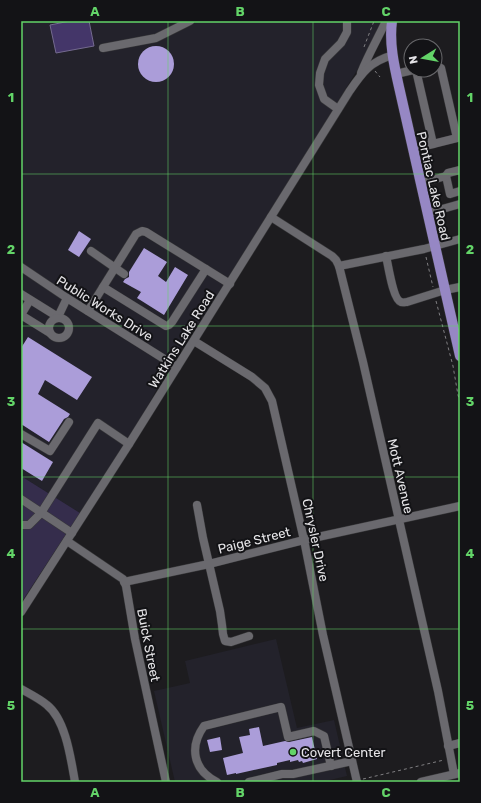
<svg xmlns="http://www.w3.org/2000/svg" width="481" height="803" font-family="Rubik,sans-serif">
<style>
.built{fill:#23222b}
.green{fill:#352d4c}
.water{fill:#443669;stroke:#746a8f}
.building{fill:#ab9dd9}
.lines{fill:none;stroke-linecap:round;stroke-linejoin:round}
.minor-casing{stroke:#38383a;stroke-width:9}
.major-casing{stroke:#38383a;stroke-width:11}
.path{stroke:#807f82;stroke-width:1;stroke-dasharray:3 3;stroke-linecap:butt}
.minor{stroke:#6a696e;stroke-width:8}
.major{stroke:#9687c4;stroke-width:10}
.grid{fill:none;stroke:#63d468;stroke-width:1;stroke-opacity:0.55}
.poi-dot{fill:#63d468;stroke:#131316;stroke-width:1.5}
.labels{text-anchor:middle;stroke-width:4;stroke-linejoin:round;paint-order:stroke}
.street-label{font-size:13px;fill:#e5e4e7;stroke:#131316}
.poi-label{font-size:13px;fill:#e5e4e7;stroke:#131316;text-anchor:start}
.neatline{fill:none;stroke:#63d468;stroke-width:1.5}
.grid-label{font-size:13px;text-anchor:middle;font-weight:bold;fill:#63d468}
</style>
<rect width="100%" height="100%" fill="#1d1c1f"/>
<!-- built -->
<g class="built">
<polygon points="21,21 383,21 370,49 297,168 206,314 185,342 164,376 140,420 80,513 21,476"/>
<polygon points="276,639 297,728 334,720 347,776 321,782 175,782 154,691 190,683 185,661"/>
</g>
<!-- green -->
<polygon class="green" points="21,476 80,513 21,603"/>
<!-- water -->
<polygon class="water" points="70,21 89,21 94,46 56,53 50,25"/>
<!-- building -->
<g class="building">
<circle cx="156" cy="64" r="18"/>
<polygon points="79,231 91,239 79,257 68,250"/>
<polygon points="144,248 167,262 158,276 166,282 175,267 188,275 164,315 137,298 141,292 123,282 125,279 129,277 129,272"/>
<polygon points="28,337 92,377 77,400 45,380 38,394 70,414 68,417 64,419 49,442 21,424 21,348"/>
<polygon points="21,442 53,462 42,481 21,468"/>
<polygon points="259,727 263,746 285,741 289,742 312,737 317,759 303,763 302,761 299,762 298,760 290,762 290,760 277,763 277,765 236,774 236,773 227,775 223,758 243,753 239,737 250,735 249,729"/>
<polygon points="220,737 222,750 210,752 207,740"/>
</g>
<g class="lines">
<!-- minor casing -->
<g class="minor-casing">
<g id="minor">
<polyline points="103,48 156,38 190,21"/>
<polyline points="416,70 433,144"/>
<path d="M361 73C368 55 378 38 386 21"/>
<polyline points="396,74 413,70"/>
<polyline points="338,109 324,99 319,85 320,73 325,59 341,43 347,32 347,21"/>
<polyline points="413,149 457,138 441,68 435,65"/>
<polyline points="446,176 450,194 460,191"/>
<polyline points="421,183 446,176 448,173 460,170"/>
<polyline points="428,213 460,204"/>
<polyline points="271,217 332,256 336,260 339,266 363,362 438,691 454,774"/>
<polyline points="91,251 124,274"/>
<path d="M386 256C388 264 393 300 401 302 402 303 406 302 407 302L445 290 460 287"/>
<polyline points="339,266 424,249 460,239"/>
<polyline points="21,267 67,298 177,367"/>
<polyline points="103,287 166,326 169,325 172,322 206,269"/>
<polyline points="21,294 58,317 67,298"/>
<polyline points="88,311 103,287 136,234 142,231 146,232 230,284"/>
<polyline points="21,315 50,333"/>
<polyline points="21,315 30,300"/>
<circle cx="59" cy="328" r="10"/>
<polyline points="194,341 252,377 265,388 272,401 304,540 323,635 357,782"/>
<polyline points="21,434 50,451 69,422"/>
<polyline points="21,499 72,533"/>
<polyline points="197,505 203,538 220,611 222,625 223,634 225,641 231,642 249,636"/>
<polyline points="21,525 29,525 41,513 98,423 129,444"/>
<polyline points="67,541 123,579 126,586 135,639 166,782"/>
<polyline points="124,582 209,564 304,540 460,506"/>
<path d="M21 612 129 444 349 92C362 73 369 62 393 55"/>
<path d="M21 689C30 694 40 699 47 705 66 720 71 760 75 782"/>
<polyline points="448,746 460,743"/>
<path d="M217 782C193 770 189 747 204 726L281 707 288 737 314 731 324 736 331 766"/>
<polyline points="249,782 282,774 293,774 352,761"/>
<polyline points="421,782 460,773"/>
</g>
</g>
<!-- major casing -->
<g class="major-casing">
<path id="major" d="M392 21C389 43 394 65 399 87L460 356"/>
</g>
<!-- path -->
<g class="path">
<polyline points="364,47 374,21"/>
<polyline points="375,71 380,77"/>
<polyline points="426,257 433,287"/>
<polyline points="436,301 453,366 458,395 460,402"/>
<polyline points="363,779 444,760"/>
</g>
<!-- minor -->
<use href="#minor" class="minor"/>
<!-- major -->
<use href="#major" class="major"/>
</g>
<!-- grid -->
<path class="grid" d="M168 21V782M313 21V782M21 174H460M21 326H460M21 477H460M21 629H460"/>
<!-- markers -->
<circle class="poi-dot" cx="293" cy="752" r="4"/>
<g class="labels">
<!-- street labels -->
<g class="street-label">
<text transform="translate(434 186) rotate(77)" y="5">Pontiac Lake Road</text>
<text transform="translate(105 308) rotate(32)" y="5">Public Works Drive</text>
<text transform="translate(181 339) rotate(-58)" y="5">Watkins Lake Road</text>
<text transform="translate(401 476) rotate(77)" y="5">Mott Avenue</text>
<text transform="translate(254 540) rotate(-14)" y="5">Paige Street</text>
<text transform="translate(316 540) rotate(78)" y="5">Chrysler Drive</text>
<text transform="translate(149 645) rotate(79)" y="5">Buick Street</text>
</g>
<!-- poi labels -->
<g class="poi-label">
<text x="301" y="757">Covert Center</text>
</g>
</g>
<!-- border -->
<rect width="481" height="803" fill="none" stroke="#131316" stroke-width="44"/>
<!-- north arrow -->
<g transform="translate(423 58) rotate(259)"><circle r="19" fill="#131316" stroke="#67676a"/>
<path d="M0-3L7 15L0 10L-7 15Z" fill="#63d468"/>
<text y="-6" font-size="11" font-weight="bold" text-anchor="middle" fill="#e5e4e7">N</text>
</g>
<rect x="22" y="22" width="437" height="759" class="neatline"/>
<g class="grid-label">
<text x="95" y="16">A</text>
<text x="240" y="16">B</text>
<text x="386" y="16">C</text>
<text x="11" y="102">1</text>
<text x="470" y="102">1</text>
<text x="11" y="254">2</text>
<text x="470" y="254">2</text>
<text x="11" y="406">3</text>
<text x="470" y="406">3</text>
<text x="11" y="558">4</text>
<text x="470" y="558">4</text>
<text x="11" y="710">5</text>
<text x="470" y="710">5</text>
<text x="95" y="797">A</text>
<text x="240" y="797">B</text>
<text x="386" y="797">C</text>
</g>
</svg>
